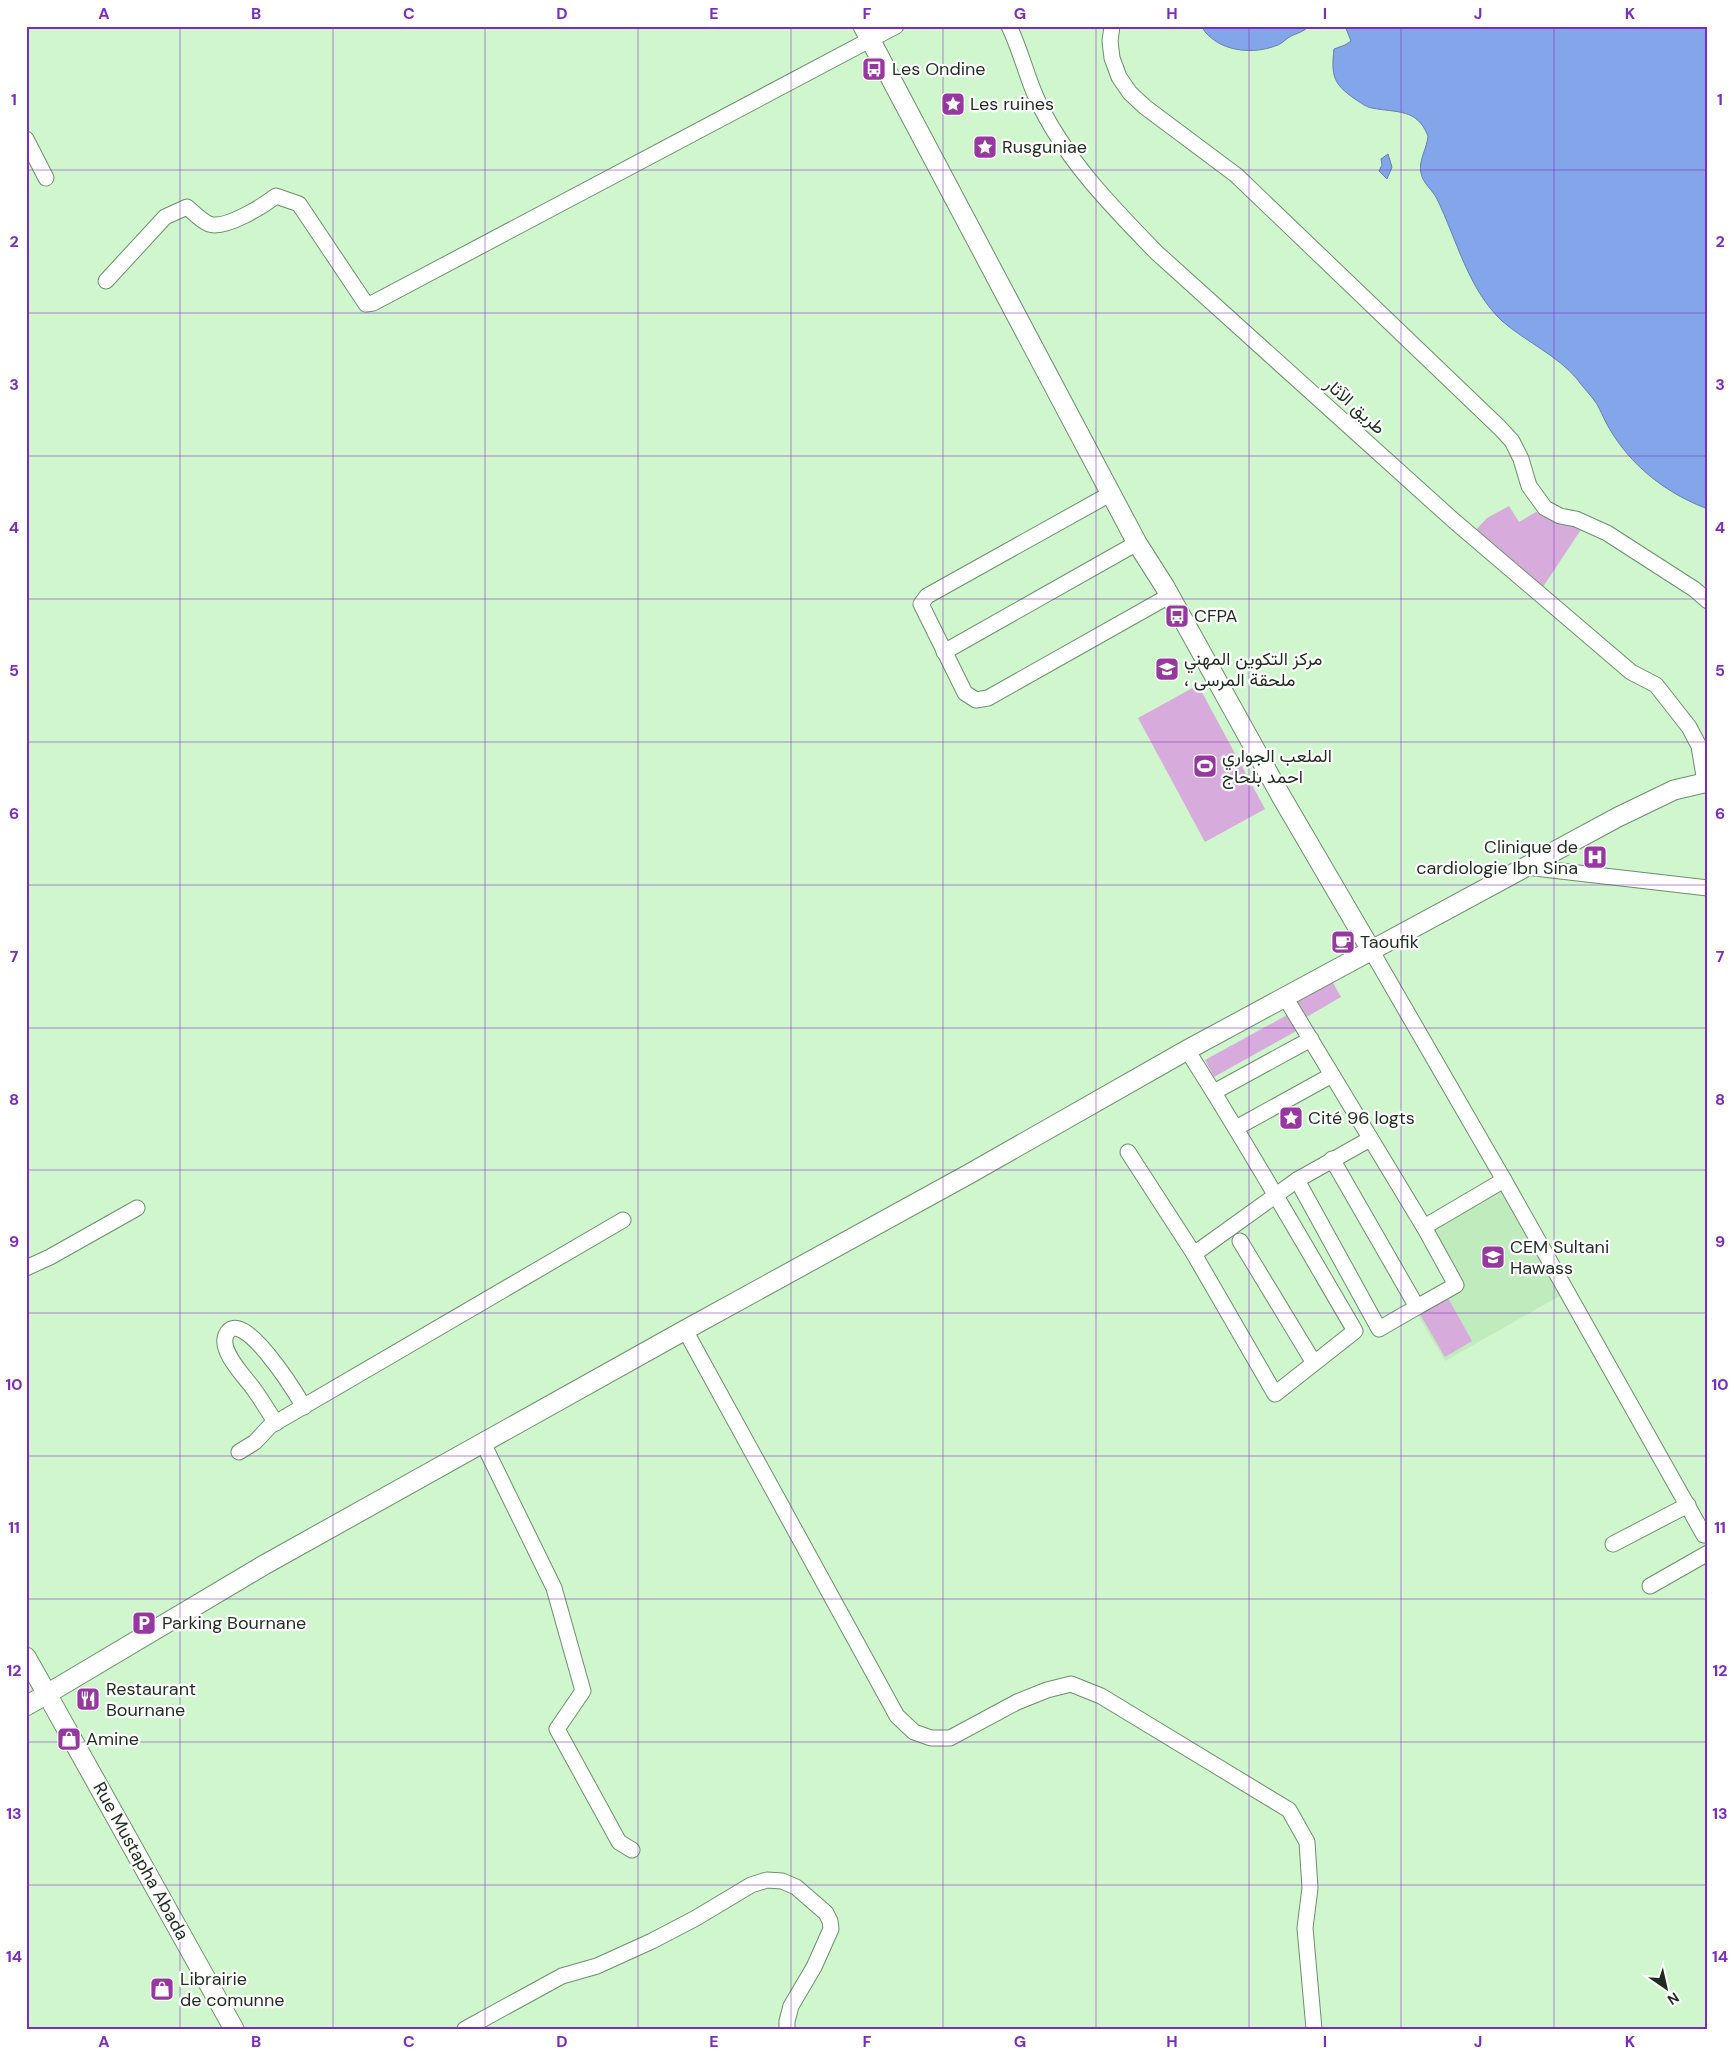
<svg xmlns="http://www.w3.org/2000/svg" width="1734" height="2055" font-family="'DM Sans',Vazirmatn,sans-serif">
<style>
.built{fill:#bfebbd}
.green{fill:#d7abdb}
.water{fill:#83a5e9;stroke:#6581ac}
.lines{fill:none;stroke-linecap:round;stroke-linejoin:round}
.minor-casing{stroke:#6c8f6b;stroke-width:17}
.major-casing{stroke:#6c8f6b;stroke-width:21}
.minor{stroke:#fff;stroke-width:15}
.major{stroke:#fff;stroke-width:19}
.grid{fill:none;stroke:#7b2cbf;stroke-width:1;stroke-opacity:0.55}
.labels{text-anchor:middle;stroke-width:4.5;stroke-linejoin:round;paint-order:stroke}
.poi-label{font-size:18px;fill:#1f2d1e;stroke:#fff;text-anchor:start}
.street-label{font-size:18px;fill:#1f2d1e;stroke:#fff}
.neatline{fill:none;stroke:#7b2cbf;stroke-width:2}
.grid-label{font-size:16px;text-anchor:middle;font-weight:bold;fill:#7b2cbf}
</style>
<rect width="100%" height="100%" fill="#d0f6ce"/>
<!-- built -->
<polygon class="built" points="1501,1187 1563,1294 1445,1361 1416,1312 1460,1287 1428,1226"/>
<!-- green -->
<g class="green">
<polygon points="1509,506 1519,522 1536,512 1582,528 1541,590 1474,532 1487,518"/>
<polygon points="1198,685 1265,809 1205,842 1138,718"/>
<polygon points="1332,981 1341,997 1305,1018 1296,1002"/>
<polygon points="1289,1014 1298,1030 1214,1077 1205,1060"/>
<polygon points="1448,1298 1472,1341 1445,1357 1420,1314"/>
</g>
<!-- water -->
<g class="water">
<path d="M1201 26H1309C1303 33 1295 33 1288 38 1284 41 1280 45 1275 46 1254 54 1225 52 1208 35 1205 33 1204 29 1201 26Z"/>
<path d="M1345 26H1708V509C1670 495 1636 470 1614 436 1607 426 1603 416 1598 406 1595 400 1581 385 1577 379 1558 356 1525 341 1502 321 1468 289 1457 240 1437 199 1432 189 1423 184 1421 173 1418 161 1427 149 1428 136 1417 108 1397 113 1372 108 1366 107 1361 103 1355 99 1333 84 1331 75 1334 49L1345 45 1351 41Z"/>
<polygon points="1388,154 1392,167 1387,179 1379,171 1382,165 1381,159"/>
</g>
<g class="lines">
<!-- minor casing -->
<g class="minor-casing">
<g id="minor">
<path d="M1009 26C1020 49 1026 74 1036 97 1063 157 1112 207 1157 253L1453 520 1631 672 1656 685 1689 727 1699 746 1705 782"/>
<polyline points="1112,26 1110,41 1112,58 1119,77 1130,93 1145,107 1236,175 1500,428 1512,441 1521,459 1529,486 1545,508 1560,516 1576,519 1607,533 1694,589 1708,601"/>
<polyline points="26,139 46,178"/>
<path d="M106 281 165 217 187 207C193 212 201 221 209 224 225 230 263 206 276 196L299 204 366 304 373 303 896 26"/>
<polyline points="1110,494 927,596 921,604 965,693 976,700 988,698 1169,596"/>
<polyline points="944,652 1137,543"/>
<polyline points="1526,867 1708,888"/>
<polyline points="1371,950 1504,1180 1704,1535 1708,1535"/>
<polyline points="1285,997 1424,1227 1504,1180"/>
<path d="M1187 1050C1246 1142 1300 1237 1355 1331L1275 1394 1194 1254 1297 1180 1370 1139"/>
<polyline points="1214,1092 1311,1039"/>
<polyline points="1236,1128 1332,1075"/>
<polyline points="1128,1152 1194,1254"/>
<polyline points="1297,1180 1379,1329 1417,1307 1332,1159"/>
<polyline points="1240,1241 1314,1363"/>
<polyline points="26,1268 50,1257 137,1208"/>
<polyline points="1417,1307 1456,1285 1424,1227"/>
<polyline points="685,1330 897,1716 914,1732 931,1738 950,1738 1017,1702 1047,1690 1071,1684 1101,1696 1289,1810 1307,1842 1310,1888 1305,1928 1314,2029"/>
<path d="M276 1423C268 1411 261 1399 253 1388 244 1376 219 1351 226 1335 241 1303 297 1395 304 1407"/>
<polyline points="483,1443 554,1588 583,1691 557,1729 619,1842 632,1850"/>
<polyline points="239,1452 255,1442 270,1426 623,1220"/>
<polyline points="1613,1544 1688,1505"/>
<polyline points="1650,1586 1708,1553"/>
<polyline points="465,2029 562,1976 597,1966 652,1941 696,1918 751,1885 767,1880 782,1881 796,1887 826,1913 830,1921 831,1929 814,1967 791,2006 787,2021 787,2029"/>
</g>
</g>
<!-- major casing -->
<g class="major-casing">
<g id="major">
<polyline points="863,26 1137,543 1165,587 1281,796 1371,950"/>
<polyline points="26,1657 47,1694 26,1706"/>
<polyline points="234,2029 47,1694 264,1565 685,1330 969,1174 1187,1050 1618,817 1674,790 1708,782"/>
</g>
</g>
<!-- minor -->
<use href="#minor" class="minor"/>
<!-- major -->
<use href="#major" class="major"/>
</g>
<!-- grid -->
<path class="grid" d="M180 26V2029M333 26V2029M485 26V2029M638 26V2029M791 26V2029M943 26V2029M1096 26V2029M1249 26V2029M1401 26V2029M1554 26V2029M26 170H1708M26 313H1708M26 456H1708M26 599H1708M26 742H1708M26 885H1708M26 1028H1708M26 1170H1708M26 1313H1708M26 1456H1708M26 1599H1708M26 1742H1708M26 1885H1708"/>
<!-- icons -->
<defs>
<g id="bus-square" transform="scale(1.25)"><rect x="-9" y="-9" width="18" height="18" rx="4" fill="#9638a0" stroke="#fff"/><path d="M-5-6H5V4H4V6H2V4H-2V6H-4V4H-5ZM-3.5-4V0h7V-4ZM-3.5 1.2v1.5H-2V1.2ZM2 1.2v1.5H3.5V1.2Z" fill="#fff"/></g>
<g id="sight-square" transform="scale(1.25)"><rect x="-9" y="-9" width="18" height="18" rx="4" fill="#9638a0" stroke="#fff"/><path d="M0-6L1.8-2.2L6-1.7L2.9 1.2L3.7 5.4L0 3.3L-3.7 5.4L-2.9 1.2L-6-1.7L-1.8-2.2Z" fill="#fff"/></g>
<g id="university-square" transform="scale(1.25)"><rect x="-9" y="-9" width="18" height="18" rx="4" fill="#9638a0" stroke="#fff"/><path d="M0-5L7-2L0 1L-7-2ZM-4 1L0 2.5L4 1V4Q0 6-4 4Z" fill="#fff"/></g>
<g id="stadium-square" transform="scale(1.25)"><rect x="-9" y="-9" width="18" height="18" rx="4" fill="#9638a0" stroke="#fff"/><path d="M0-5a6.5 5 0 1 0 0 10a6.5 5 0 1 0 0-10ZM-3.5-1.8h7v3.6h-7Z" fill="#fff"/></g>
<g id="hospital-square" transform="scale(1.25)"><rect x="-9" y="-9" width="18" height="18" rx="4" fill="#9638a0" stroke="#fff"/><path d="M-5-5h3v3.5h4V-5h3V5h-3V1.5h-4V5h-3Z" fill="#fff"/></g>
<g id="cafe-square" transform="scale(1.25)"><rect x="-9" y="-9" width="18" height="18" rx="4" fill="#9638a0" stroke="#fff"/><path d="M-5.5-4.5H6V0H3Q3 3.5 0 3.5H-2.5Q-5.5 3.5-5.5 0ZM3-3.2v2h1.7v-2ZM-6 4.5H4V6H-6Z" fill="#fff"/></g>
<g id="school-square" transform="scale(1.25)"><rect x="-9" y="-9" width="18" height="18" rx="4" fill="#9638a0" stroke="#fff"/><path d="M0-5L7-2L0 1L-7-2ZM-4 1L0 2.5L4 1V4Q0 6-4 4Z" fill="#fff"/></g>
<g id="parking-square" transform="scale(1.25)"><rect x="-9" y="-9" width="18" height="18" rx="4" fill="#9638a0" stroke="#fff"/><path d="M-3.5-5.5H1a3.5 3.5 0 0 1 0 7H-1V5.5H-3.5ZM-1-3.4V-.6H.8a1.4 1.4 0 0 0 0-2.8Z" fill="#fff"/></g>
<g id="restaurant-square" transform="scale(1.25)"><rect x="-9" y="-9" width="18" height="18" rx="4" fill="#9638a0" stroke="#fff"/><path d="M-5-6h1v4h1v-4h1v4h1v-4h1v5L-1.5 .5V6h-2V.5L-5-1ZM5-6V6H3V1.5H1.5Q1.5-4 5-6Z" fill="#fff"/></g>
<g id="shop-square" transform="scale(1.25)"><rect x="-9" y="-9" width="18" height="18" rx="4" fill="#9638a0" stroke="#fff"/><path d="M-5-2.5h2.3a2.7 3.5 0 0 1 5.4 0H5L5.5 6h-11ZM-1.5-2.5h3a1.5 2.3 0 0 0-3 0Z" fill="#fff"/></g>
</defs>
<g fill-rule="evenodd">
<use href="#bus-square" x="874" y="69"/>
<use href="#sight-square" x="953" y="104"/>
<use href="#sight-square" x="985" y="147"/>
<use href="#bus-square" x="1177" y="616"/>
<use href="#university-square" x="1167" y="669"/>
<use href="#stadium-square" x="1205" y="766"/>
<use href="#hospital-square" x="1595" y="857"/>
<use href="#cafe-square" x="1343" y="942"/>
<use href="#sight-square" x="1291" y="1118"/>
<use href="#school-square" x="1493" y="1257"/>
<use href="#parking-square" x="144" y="1623"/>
<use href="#restaurant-square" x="88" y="1699"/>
<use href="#shop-square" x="69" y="1739"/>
<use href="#shop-square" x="162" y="1989"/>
</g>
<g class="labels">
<!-- poi labels -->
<g class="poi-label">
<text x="892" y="75">Les Ondine</text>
<text x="970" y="110">Les ruines</text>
<text x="1002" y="153">Rusguniae</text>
<text x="1194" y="622">CFPA</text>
<text x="1184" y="665">مركز التكوين المهني<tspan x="1184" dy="21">، ملحقة المرسى</tspan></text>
<text x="1222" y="762">الملعب الجواري<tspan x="1222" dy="21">احمد بلحاج</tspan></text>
<text x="1578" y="853" text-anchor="end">Clinique de<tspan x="1578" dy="21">cardiologie Ibn Sina</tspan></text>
<text x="1360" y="948">Taoufik</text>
<text x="1308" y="1124">Cité 96 logts</text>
<text x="1510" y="1253">CEM Sultani<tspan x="1510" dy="21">Hawass</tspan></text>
<text x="162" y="1629">Parking Bournane</text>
<text x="106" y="1695">Restaurant<tspan x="106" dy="21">Bournane</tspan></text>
<text x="86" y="1745">Amine</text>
<text x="180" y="1985">Librairie<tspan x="180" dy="21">de comunne</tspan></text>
</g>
<!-- street labels -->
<g class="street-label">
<text transform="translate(1355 406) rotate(42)" y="6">طريق الآثار</text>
<text transform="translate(141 1861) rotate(61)" y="6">Rue Mustapha Abada</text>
</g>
</g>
<!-- border -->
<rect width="1734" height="2055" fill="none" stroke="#ffffff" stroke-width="55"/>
<!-- north arrow -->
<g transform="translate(1666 1988) rotate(146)" stroke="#ffffff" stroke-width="4" paint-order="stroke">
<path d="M0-4L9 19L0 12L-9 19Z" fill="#1f2d1e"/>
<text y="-8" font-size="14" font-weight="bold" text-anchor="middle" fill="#1f2d1e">N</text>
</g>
<rect x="28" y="28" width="1678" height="2000" class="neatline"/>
<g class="grid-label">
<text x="104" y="19">A</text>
<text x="256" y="19">B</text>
<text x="409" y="19">C</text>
<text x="562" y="19">D</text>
<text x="714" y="19">E</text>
<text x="867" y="19">F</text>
<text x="1020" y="19">G</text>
<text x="1172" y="19">H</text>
<text x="1325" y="19">I</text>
<text x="1478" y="19">J</text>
<text x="1630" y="19">K</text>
<text x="14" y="105">1</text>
<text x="1720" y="105">1</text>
<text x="14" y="247">2</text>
<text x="1720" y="247">2</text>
<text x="14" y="390">3</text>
<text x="1720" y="390">3</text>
<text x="14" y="533">4</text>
<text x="1720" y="533">4</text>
<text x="14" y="676">5</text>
<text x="1720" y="676">5</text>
<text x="14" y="819">6</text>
<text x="1720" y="819">6</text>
<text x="14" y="962">7</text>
<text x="1720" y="962">7</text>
<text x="14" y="1105">8</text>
<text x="1720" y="1105">8</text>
<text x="14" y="1247">9</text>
<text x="1720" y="1247">9</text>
<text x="14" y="1390">10</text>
<text x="1720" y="1390">10</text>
<text x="14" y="1533">11</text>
<text x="1720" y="1533">11</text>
<text x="14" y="1676">12</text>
<text x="1720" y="1676">12</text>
<text x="14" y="1819">13</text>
<text x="1720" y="1819">13</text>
<text x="14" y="1962">14</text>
<text x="1720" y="1962">14</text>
<text x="104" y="2047">A</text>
<text x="256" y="2047">B</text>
<text x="409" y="2047">C</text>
<text x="562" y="2047">D</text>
<text x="714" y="2047">E</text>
<text x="867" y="2047">F</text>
<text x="1020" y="2047">G</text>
<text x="1172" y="2047">H</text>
<text x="1325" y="2047">I</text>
<text x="1478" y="2047">J</text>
<text x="1630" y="2047">K</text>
</g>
</svg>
